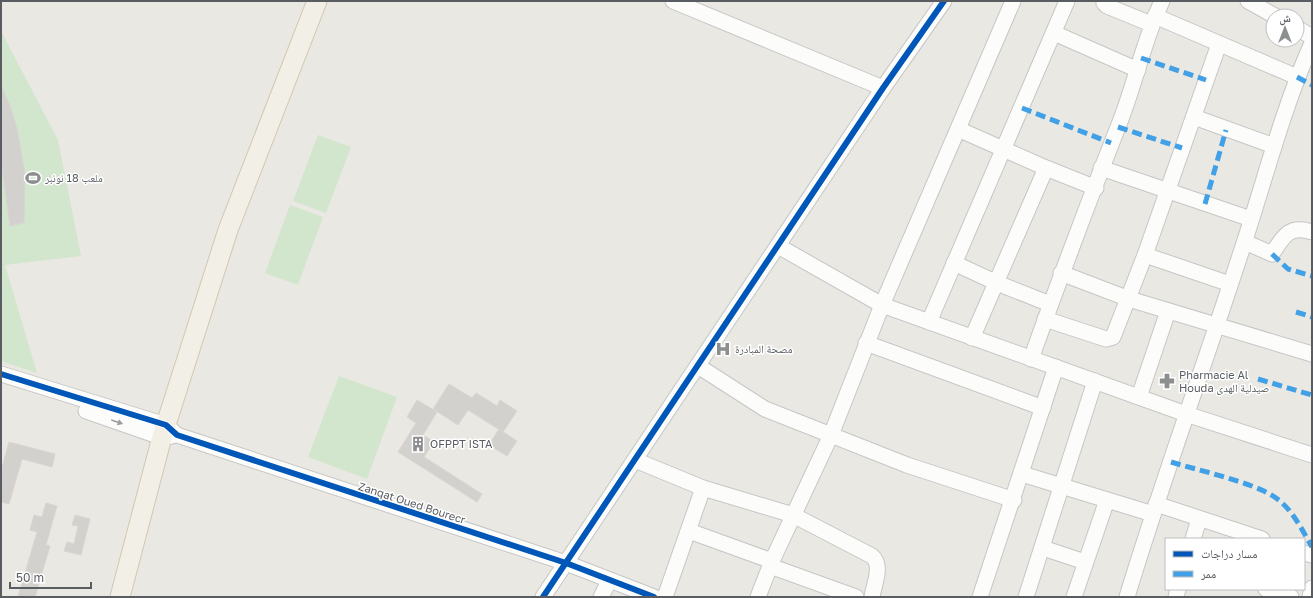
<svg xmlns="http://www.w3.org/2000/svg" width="1313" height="598" font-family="'Golos Text','Noto Naskh Arabic',sans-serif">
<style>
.green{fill:#d2e6cd}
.building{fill:#d3d1ce;stroke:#d9d6d2}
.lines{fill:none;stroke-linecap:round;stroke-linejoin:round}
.minor-casing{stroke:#c6c6c6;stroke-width:17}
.major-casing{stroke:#d3c7b0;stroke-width:21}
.minor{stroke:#fcfcfb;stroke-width:15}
.major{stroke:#f2efe6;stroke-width:19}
.quiet{stroke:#42a1e6;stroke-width:5;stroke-dasharray:10 5;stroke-linecap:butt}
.cycleway-casing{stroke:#fff;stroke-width:8}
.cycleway{stroke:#0057b8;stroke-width:6}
.oneway{fill:#9a9d9f}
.labels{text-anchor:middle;stroke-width:3;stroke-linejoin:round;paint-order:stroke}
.poi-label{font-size:11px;fill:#595d62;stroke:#fff;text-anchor:start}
.street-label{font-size:11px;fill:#595d62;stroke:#fff}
</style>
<rect width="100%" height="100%" fill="#eae8e3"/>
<!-- green -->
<g class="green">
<polygon points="1,31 58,140 81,256 5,265 37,373 1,361"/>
<polygon points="318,135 351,147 326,213 293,201"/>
<polygon points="290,205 323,217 298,285 265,273"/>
<polygon points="339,376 397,397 367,479 308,457"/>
</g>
<!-- building -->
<g class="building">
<polygon points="1,86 10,105 17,128 25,174 24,223 10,226 1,161"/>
<polygon points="449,384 472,398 476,393 497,406 500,400 517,411 503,432 468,410 458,425 433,409"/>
<polygon points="417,400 437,412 423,435 434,442 424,457 482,494 477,502 398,452 416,423 407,417"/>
<polygon points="499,429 517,441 507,456 489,445"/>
<polygon points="9,442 55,454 52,467 22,459 9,504 1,502 1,471"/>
<polygon points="46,503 57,506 46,545 50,546 35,597 18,597 37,532 30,530 34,515 42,517"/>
<polygon points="75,515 90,519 81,555 64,551 67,542 74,544 78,526 72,525"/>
</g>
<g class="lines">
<!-- minor casing -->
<g class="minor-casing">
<g id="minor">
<polyline points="673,1 883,88"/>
<polyline points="1105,1 1104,3 1107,6 1151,24"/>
<polyline points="1248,1 1275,16"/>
<polyline points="1155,16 1297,77"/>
<polyline points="1297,28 1312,37"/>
<polyline points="1054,33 1138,70"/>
<polyline points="1194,117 1274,146"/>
<polyline points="958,129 1046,168 1096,188"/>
<polyline points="1101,168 1251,219"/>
<path d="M1245 242 1272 254C1283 237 1289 224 1312 232"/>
<polyline points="778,246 882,305 1186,414 1312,455"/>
<polyline points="1145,255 1230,284"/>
<polyline points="954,263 997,283 1050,304"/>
<polyline points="1061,273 1129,299 1312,354"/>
<polyline points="1045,319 1106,339 1113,337 1145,255 1219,44"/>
<polyline points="929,322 1067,1"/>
<polyline points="972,338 1046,168"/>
<polyline points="866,343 1043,408"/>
<path d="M1031 359C1059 281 1088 203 1118 127 1135 85 1143 42 1162 1"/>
<polyline points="698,366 765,409 907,465 1014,500"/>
<polyline points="1,374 166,425 177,435 566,563 654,597"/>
<polyline points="1139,397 1168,311"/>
<polyline points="86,411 155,435 162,437 172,436"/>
<path d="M635 460 703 488 793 515 872 556C883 565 874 584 872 597"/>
<polyline points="1022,474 1153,514"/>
<polyline points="1156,504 1262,539"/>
<polyline points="689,531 772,561"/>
<polyline points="1193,539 1199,519"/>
<polyline points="1043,548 1085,562"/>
<polyline points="1304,553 1312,555"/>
<polyline points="770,566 856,597"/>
<polyline points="1266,589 1291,597"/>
<polyline points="543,597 883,88 944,1"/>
<polyline points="601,597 609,581"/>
<polyline points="665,597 703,488"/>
<polyline points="758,597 772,561 831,435 882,305 1013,1"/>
<polyline points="980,597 1056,367"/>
<polyline points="1026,597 1095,381"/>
<polyline points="1074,597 1107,500"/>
<path d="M1127 597C1163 478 1206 361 1244 243 1266 176 1283 108 1312 43"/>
<polyline points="1176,597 1178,589"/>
<polyline points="1310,597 1312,588"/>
</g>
</g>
<!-- major casing -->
<g class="major-casing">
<polyline id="major" points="120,597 162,437 228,230 317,1"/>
</g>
<!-- minor -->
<use href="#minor" class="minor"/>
<!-- major -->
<use href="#major" class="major"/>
<!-- quiet -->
<g class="quiet">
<polyline points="1141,58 1206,80"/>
<polyline points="1297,77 1312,85"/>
<polyline points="1022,108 1111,143"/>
<polyline points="1118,127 1182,148"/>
<polyline points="1205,204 1226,130"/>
<polyline points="1272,254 1288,269 1312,276"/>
<polyline points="1296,312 1312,317"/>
<polyline points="1258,379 1312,395"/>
<path d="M1171 462C1197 470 1256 483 1276 498 1293 510 1302 530 1312 547"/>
</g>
<!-- cycleway casing -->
<g class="cycleway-casing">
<g id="cycleway">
<polyline points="1,374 166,425 177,435 566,563 654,597"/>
<polyline points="543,597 883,88 944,1"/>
</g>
</g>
<!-- cycleway -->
<use href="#cycleway" class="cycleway"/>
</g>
<!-- one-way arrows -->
<defs><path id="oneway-solid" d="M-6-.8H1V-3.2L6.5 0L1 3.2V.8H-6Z"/></defs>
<use class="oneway" href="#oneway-solid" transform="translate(117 422) rotate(19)"/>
<!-- icons -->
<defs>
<g id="stadium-bare" transform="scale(1.2)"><path d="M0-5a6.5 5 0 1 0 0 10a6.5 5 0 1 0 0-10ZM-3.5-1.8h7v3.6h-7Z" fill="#8c8e8f" stroke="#fff" stroke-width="2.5" paint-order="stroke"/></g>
<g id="hospital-bare" transform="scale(1.2)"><path d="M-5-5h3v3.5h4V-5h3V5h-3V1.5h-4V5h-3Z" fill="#8c8e8f" stroke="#fff" stroke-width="2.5" paint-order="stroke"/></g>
<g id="pharmacy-bare" transform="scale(1.2)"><path d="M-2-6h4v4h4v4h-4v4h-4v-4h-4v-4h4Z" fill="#8c8e8f" stroke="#fff" stroke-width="2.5" paint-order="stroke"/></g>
<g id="building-bare" transform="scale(1.2)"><path d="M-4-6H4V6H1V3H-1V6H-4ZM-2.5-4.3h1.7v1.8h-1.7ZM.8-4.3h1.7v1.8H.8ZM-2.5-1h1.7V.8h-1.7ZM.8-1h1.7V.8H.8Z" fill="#8c8e8f" stroke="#fff" stroke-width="2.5" paint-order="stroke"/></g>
</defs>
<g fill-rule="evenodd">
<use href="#stadium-bare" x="33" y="178"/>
<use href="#hospital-bare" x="723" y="349"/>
<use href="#pharmacy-bare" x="1167" y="381"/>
<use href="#building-bare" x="418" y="444"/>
</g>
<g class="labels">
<!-- poi labels -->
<g class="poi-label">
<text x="45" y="182">ملعب 18 نونبر</text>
<text x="735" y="353">مصحة المبادرة</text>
<text x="1179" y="379">Pharmacie Al<tspan x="1179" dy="13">Houda صيدلية الهدى</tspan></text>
<text x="430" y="448">OFPPT ISTA</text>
</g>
<!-- street labels -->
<g class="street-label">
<text transform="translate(412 503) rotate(18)" y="4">Zanqat Oued Bourecr</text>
</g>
</g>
<!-- border -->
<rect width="1313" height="598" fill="none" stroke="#595d62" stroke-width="4"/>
<!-- legend -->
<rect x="1165" y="538" width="140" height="52" fill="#ffffff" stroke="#bdbec0"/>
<rect x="1173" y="551" width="20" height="6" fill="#0057b8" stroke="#bdbec0"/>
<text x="1201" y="558" font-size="12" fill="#595d62">مسار دراجات</text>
<rect x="1173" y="571" width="20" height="6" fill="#42a1e6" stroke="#bdbec0"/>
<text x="1201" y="578" font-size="12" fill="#595d62">ممر</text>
<!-- north arrow -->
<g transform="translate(1285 28)"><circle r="19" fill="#ffffff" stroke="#bdbec0"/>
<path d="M0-3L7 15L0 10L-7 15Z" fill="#8c8e8f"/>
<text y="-6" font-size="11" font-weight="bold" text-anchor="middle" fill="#595d62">ش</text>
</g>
<!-- scale -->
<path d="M10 582v6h81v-6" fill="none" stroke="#595d62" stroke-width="2"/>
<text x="16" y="582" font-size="12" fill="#595d62" stroke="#ffffff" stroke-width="3" paint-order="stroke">50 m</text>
</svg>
